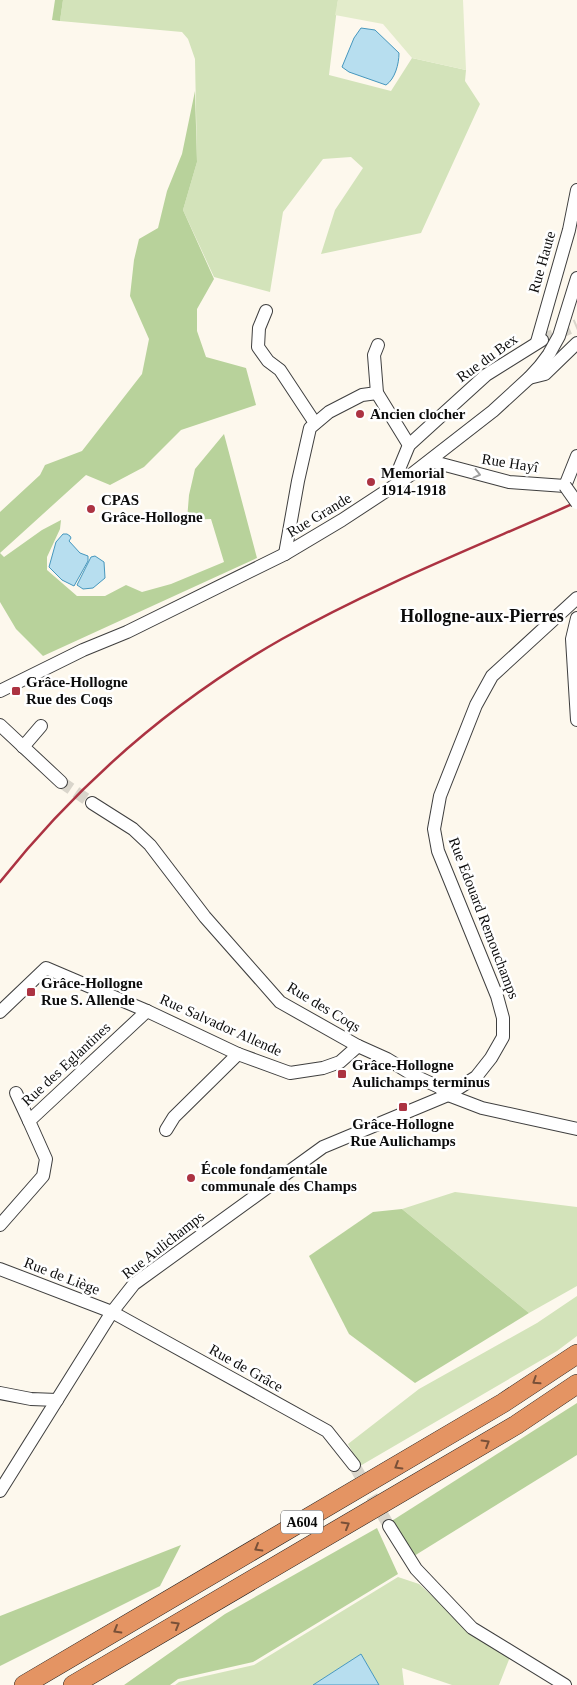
<svg xmlns="http://www.w3.org/2000/svg" width="577" height="1685" font-family="Georgia,serif">
<style>
.green{fill:#d3e3ba}
.forest{fill:#b8d29b}
.pitch{fill:#e3eccb}
.water{fill:#b7deef;stroke:#4697be}
.lines{fill:none;stroke-linecap:round;stroke-linejoin:round}
.minor-tunnel{stroke:#d9d5cb;stroke-width:12;stroke-dasharray:12 6;stroke-linecap:butt}
.minor-casing{stroke:#3f3f3f;stroke-width:14}
.highway-casing{stroke:#1d1d1d;stroke-width:20}
.minor{stroke:#fff;stroke-width:12}
.highway{stroke:#e49463;stroke-width:19}
.rail{stroke:#ac3342;stroke-width:2.5}
.minor-bridge-casing{stroke:#3f3f3f;stroke-width:14;stroke-linecap:butt}
.minor-bridge{stroke:#fff;stroke-width:12}
.oneway{stroke:#9e9e9e}
.oneway2{stroke:#785038}
.poi-dot{fill:#ac3342;stroke:#fff;stroke-width:2}
.labels{text-anchor:middle;stroke-width:5;stroke-linejoin:round;paint-order:stroke}
.shield{fill:#fff;stroke:#555;stroke-width:1}
.shield-label{font-size:14px;font-weight:bold;fill:#0c0c0c}
.street-label{font-size:15px;fill:#0c0c0c;stroke:#fff}
.poi-label{font-size:15px;font-weight:bold;fill:#0c0c0c;stroke:#fff;text-anchor:start}
.quarter-label{font-size:18px;font-weight:bold;fill:#0c0c0c;stroke:#fff}
</style>
<rect width="100%" height="100%" fill="#fdf8ed"/>
<!-- green -->
<g class="green">
<polygon points="63,0 338,0 329,75 391,91 412,58 466,70 465,81 480,104 421,233 321,254 335,210 363,168 351,157 323,159 283,212 270,292 214,277 183,210 197,162 195,59 188,39 182,32 60,21"/>
<polygon points="455,1192 577,1207 577,1286 529,1313 402,1209"/>
<polygon points="577,1296 577,1336 557,1351 360,1466 348,1444 419,1389 537,1323"/>
<polygon points="398,1577 419,1584 470,1630 510,1657 499,1685 452,1685 402,1668 404,1685 379,1685 361,1654 313,1685 175,1685 179,1682 254,1665"/>
</g>
<!-- forest -->
<g class="forest">
<polygon points="55,0 63,0 60,21 52,20"/>
<polygon points="195,91 197,162 183,210 214,279 197,309 197,331 206,357 246,368 256,405 181,430 144,467 110,485 86,475 0,553 4,557 42,530 61,520 60,529 47,557 47,570 77,596 105,596 126,585 142,592 171,584 224,562 211,519 187,520 189,495 195,469 224,434 257,558 43,656 16,629 0,602 0,512 40,475 45,465 82,451 142,374 149,339 130,296 134,260 139,239 158,228 167,191 182,154"/>
<polygon points="402,1209 529,1313 415,1383 349,1334 309,1256 373,1212"/>
<polygon points="577,1403 577,1455 414,1556 390,1522"/>
<polygon points="377,1528 398,1574 253,1662 178,1679 170,1685 124,1685 225,1614"/>
<polygon points="181,1545 160,1586 0,1666 0,1616"/>
</g>
<!-- pitch -->
<polygon class="pitch" points="338,0 463,0 466,70 412,58 383,24 335,15"/>
<!-- water -->
<g class="water">
<path d="M361 28 375 30 399 53C399 64 395 79 386 85L349 72 342 67 354 38Z"/>
<polygon points="63,534 67,534 70,536 71,538 69,541 80,553 88,556 88,561 74,586 62,580 49,567 56,542"/>
<polygon points="95,556 104,562 105,578 93,588 83,589 77,585 91,557"/>
<polygon points="361,1654 379,1685 313,1685"/>
</g>
<g class="lines">
<!-- minor-tunnel -->
<g class="minor-tunnel">
<polyline points="542,340 577,325"/>
<polyline points="61,782 92,803"/>
<polyline points="354,1465 389,1526"/>
</g>
<!-- minor casing -->
<g class="minor-casing">
<g id="minor">
<polyline points="266,311 259,328 258,347 268,361 280,370 315,423"/>
<polyline points="537,342 569,230 577,190"/>
<polyline points="378,345 374,355 377,393 409,445"/>
<polyline points="529,378 545,374 577,343"/>
<polyline points="430,461 509,482 565,486 577,456"/>
<polyline points="399,483 397,474 409,445 486,375 542,340"/>
<polyline points="285,554 298,481 310,428 329,412 362,395 377,393"/>
<polyline points="577,618 572,639 577,720"/>
<polyline points="0,691 83,650 127,632 285,554 342,520 412,474 493,411 529,378 540,366 549,354 559,336 577,278"/>
<polyline points="0,725 61,782"/>
<polyline points="23,747 41,726"/>
<polyline points="92,803 133,829 150,845 205,917 280,1002 358,1046 387,1059 415,1076 439,1087 448,1095 482,1108 577,1129"/>
<polyline points="0,1012 46,968 147,1011 238,1054 290,1073 323,1068 340,1062 358,1046"/>
<polyline points="16,1093 29,1121"/>
<polyline points="166,1130 174,1117 238,1054"/>
<polyline points="0,1225 43,1176 46,1159 29,1121 147,1011"/>
<polyline points="0,1269 112,1312 327,1431 354,1465"/>
<polyline points="0,1393 31,1399 57,1400"/>
<polyline points="0,1491 112,1312 134,1284 323,1147 448,1095 476,1077 491,1058 503,1037 503,1018 497,996 438,851 434,829 440,796 476,705 492,676 577,598"/>
<polyline points="389,1526 416,1569 472,1628 565,1685"/>
</g>
</g>
<!-- highway casing -->
<g class="highway-casing">
<g id="highway">
<polyline points="24,1685 503,1403 577,1354"/>
<polyline points="73,1685 516,1425 577,1384"/>
</g>
</g>
<!-- minor -->
<use href="#minor" class="minor"/>
<!-- highway -->
<use href="#highway" class="highway"/>
<!-- rail -->
<path class="rail" d="M0 882C78 784 173 701 282 639 376 586 478 546 577 502"/>
<!-- minor-bridge casing -->
<g class="minor-bridge-casing">
<polyline id="minor-bridge" points="565,486 577,503"/>
</g>
<!-- minor-bridge -->
<use href="#minor-bridge" class="minor-bridge"/>
</g>
<!-- one-way arrows -->
<defs><path id="oneway-chevron" d="M-2-3.5L2.5 0L-2 3.5" fill="none" stroke-width="1.6" stroke-linecap="round" stroke-linejoin="round" transform="scale(1.25)"/></defs>
<use class="oneway" href="#oneway-chevron" transform="translate(477 474) rotate(14)"/>
<g class="oneway2">
<use href="#oneway-chevron" transform="translate(536 1381) rotate(147)"/>
<use href="#oneway-chevron" transform="translate(486 1443) rotate(-31)"/>
<use href="#oneway-chevron" transform="translate(398 1466) rotate(149)"/>
<use href="#oneway-chevron" transform="translate(346 1525) rotate(-30)"/>
<use href="#oneway-chevron" transform="translate(258 1548) rotate(150)"/>
<use href="#oneway-chevron" transform="translate(176 1625) rotate(-30)"/>
<use href="#oneway-chevron" transform="translate(117 1630) rotate(150)"/>
</g>
<!-- markers -->
<g class="poi-dot">
<circle cx="360" cy="414" r="5"/>
<circle cx="371" cy="482" r="5"/>
<circle cx="91" cy="509" r="5"/>
<rect x="11" y="686" width="10" height="10" rx="2.5"/>
<rect x="26" y="987" width="10" height="10" rx="2.5"/>
<rect x="337" y="1069" width="10" height="10" rx="2.5"/>
<rect x="398" y="1102" width="10" height="10" rx="2.5"/>
<circle cx="191" cy="1178" r="5"/>
</g>
<g class="labels">
<!-- shield labels -->
<rect class="shield" x="281" y="1510.5" width="42" height="23" rx="4"/>
<g class="shield-label">
<text x="302" y="1527">A604</text>
</g>
<!-- street labels -->
<g class="street-label">
<text transform="translate(542 262) rotate(-74)" y="5">Rue Haute</text>
<text transform="translate(487 358) rotate(-36)" y="5">Rue du Bex</text>
<text transform="translate(510 463) rotate(9)" y="5">Rue Hayî</text>
<text transform="translate(319 515) rotate(-31)" y="5">Rue Grande</text>
<text transform="translate(484 918) rotate(69)" y="5">Rue Edouard Remouchamps</text>
<text transform="translate(324 1007) rotate(31)" y="5">Rue des Coqs</text>
<text transform="translate(221 1025) rotate(24)" y="5">Rue Salvador Allende</text>
<text transform="translate(66 1064) rotate(-43)" y="5">Rue des Eglantines</text>
<text transform="translate(163 1245) rotate(-38)" y="5">Rue Aulichamps</text>
<text transform="translate(62 1276) rotate(21)" y="5">Rue de Liège</text>
<text transform="translate(246 1368) rotate(29)" y="5">Rue de Grâce</text>
</g>
<!-- poi labels -->
<g class="poi-label">
<text x="370" y="419">Ancien clocher</text>
<text x="381" y="478">Memorial<tspan x="381" dy="17">1914-1918</tspan></text>
<text x="101" y="505">CPAS<tspan x="101" dy="17">Grâce-Hollogne</tspan></text>
<text x="26" y="687">Grâce-Hollogne<tspan x="26" dy="17">Rue des Coqs</tspan></text>
<text x="41" y="988">Grâce-Hollogne<tspan x="41" dy="17">Rue S. Allende</tspan></text>
<text x="352" y="1070">Grâce-Hollogne<tspan x="352" dy="17">Aulichamps terminus</tspan></text>
<text x="403" y="1129" text-anchor="middle">Grâce-Hollogne<tspan x="403" dy="17">Rue Aulichamps</tspan></text>
<text x="201" y="1174">École fondamentale<tspan x="201" dy="17">communale des Champs</tspan></text>
</g>
<!-- quarter labels -->
<g class="quarter-label">
<text x="482" y="622">Hollogne-aux-Pierres</text>
</g>
</g>
</svg>
